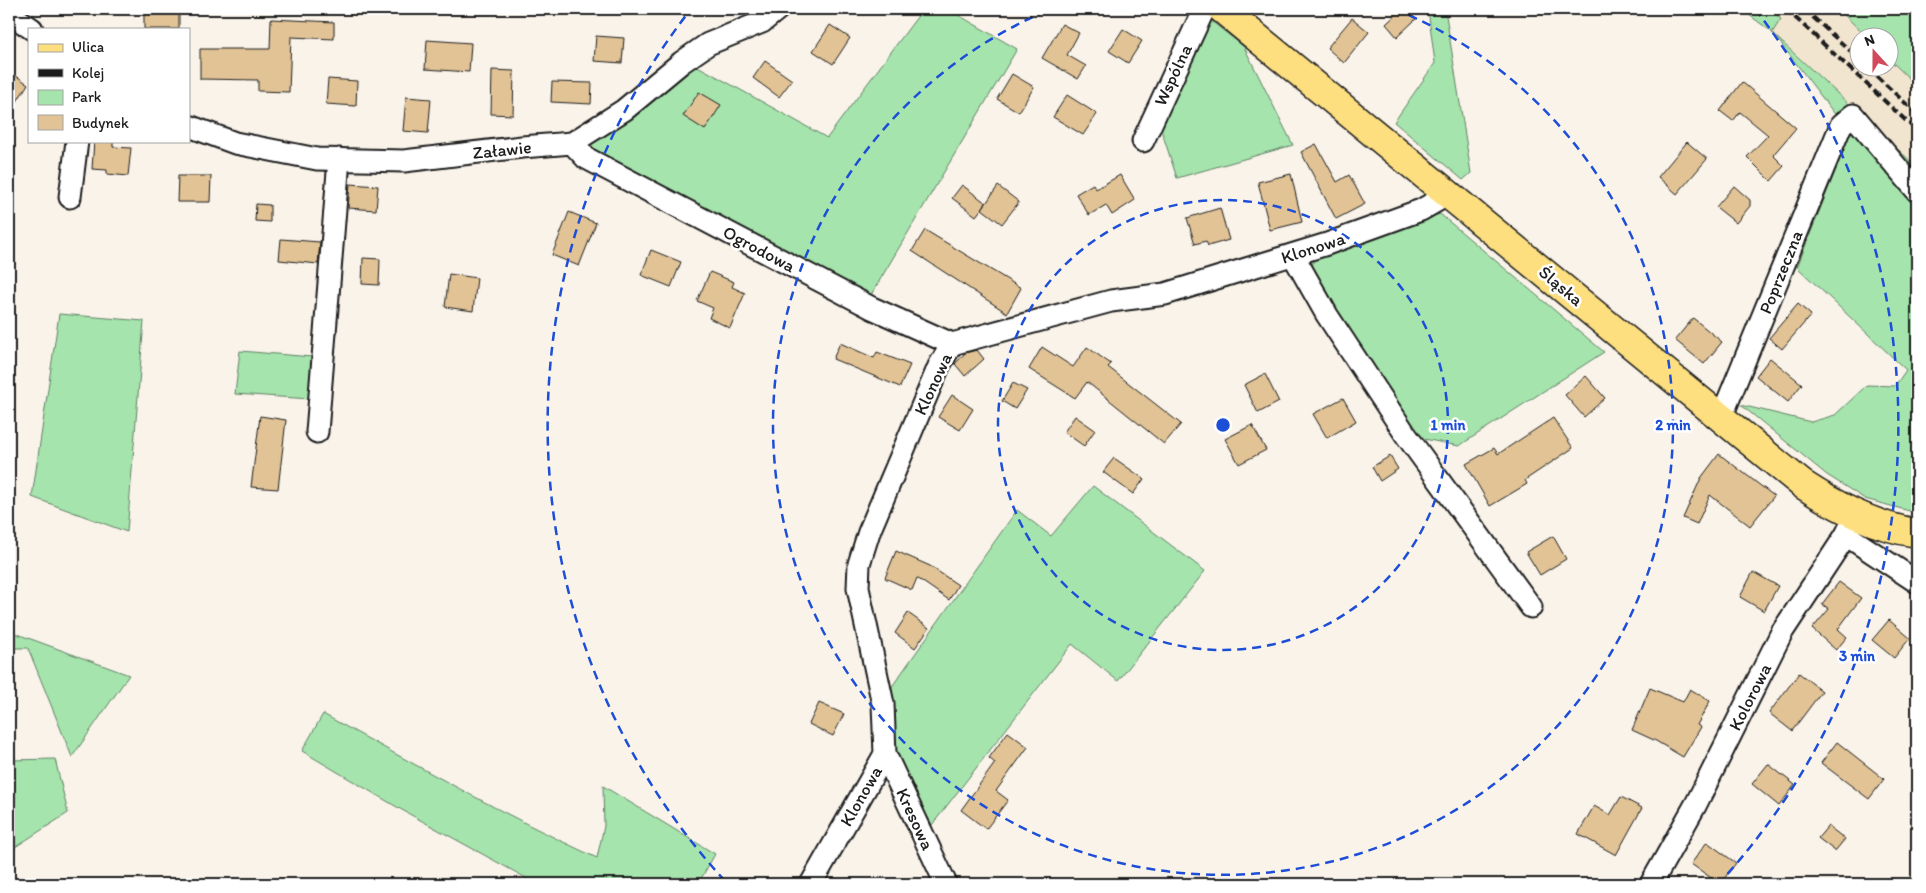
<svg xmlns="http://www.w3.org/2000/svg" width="1926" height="893" font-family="Itim,sans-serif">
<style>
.built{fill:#f2e5d0}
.green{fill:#a5e4ac;stroke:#608064}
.building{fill:#e1c395;stroke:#1c1c1c}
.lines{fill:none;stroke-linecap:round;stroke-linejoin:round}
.minor-casing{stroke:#1c1c1c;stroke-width:25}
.major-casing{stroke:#1c1c1c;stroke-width:31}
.minor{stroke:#fff;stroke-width:21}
.major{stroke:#fddf80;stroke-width:28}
.rail{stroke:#1c1c1c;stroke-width:4;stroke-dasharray:8 4;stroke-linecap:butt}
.ring{fill:none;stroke:#1d4ed8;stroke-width:2.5;stroke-dasharray:9 6}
.labels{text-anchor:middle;stroke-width:5;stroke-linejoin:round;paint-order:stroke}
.street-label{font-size:18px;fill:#1c1c1c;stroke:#fff}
.centre{fill:#1d4ed8;stroke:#fff;stroke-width:2.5}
.ring-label{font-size:15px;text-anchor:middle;font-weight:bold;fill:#1d4ed8;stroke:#fff;stroke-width:5;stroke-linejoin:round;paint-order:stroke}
</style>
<rect width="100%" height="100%" fill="#f9f3ea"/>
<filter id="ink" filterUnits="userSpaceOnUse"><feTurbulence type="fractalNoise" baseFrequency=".02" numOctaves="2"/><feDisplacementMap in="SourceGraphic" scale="10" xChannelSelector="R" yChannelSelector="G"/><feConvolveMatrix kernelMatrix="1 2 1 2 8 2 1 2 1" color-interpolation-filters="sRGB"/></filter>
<g filter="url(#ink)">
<!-- built -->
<polygon class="built" points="1770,9 1838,9 1867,37 1858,38 1858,68 1888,68 1889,59 1917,86 1917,167 1772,32 1781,19"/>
<!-- green -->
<g class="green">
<polygon points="923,9 948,9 1017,49 868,300 585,149 592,139 694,64 827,138"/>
<polygon points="1196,9 1244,47 1293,145 1177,178 1153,105"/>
<polygon points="1428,9 1445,9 1471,173 1463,180 1394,122 1435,63"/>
<polygon points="1741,9 1770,9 1781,19 1772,33 1917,167 1917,513 1865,499 1827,475 1741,405 1811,422 1835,415 1867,385 1895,386 1906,370 1797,267 1850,134 1772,32"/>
<polygon points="1838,9 1917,9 1917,86 1889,59 1888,38 1867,37"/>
<polygon points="1440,214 1604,352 1459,446 1419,438 1311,274 1314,256"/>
<polygon points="59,314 144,321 127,532 32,497"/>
<polygon points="240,351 312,357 310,399 235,394"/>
<polygon points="1093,486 1205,571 1118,681 1072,644 932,825 893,756 886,695 1017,510 1051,536"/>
<polygon points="9,631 129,675 72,757 28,648 9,648"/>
<path d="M323 714C414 764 504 815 597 858L604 826 603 786 715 854 698 884H537L402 810 302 751Z"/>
<polygon points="55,759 68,813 9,851 9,760"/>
</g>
<!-- building -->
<g class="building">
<rect x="144" y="9" width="35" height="20"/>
<polygon points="1402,9 1406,9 1416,19 1397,37 1386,24"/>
<polygon points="1352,18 1369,32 1344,63 1327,48"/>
<polygon points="271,19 334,22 334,39 291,37 289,92 258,91 258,80 200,79 200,49 270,49"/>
<polygon points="1062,24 1079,33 1067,55 1086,66 1078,79 1042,58"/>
<polygon points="830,25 850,38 833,64 813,51"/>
<polygon points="1123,29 1142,41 1128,63 1109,51"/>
<polygon points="596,36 624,38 622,63 594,61"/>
<polygon points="427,40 471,43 469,72 425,69"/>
<polygon points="765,61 792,80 779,97 753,78"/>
<polygon points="492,70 514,71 513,115 491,114"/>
<polygon points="9,71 28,84 9,114"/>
<polygon points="1012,74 1034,87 1019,112 997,99"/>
<polygon points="328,79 357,81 356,106 326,104"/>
<polygon points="552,82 592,83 591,104 551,102"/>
<polygon points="1742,82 1796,128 1773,155 1784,166 1771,181 1747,157 1768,135 1740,112 1733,121 1720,111"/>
<polygon points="699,92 721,105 705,130 683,116"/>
<polygon points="1067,95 1097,114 1083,135 1053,117"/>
<polygon points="406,97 431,99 428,133 403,131"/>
<polygon points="94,141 113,141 113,147 131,148 128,176 107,174 107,170 92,169"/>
<polygon points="1687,142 1707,159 1677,194 1658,177"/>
<polygon points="1316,144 1337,182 1349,175 1365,204 1336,219 1301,152"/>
<polygon points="1291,174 1302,222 1270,230 1258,182"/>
<polygon points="1120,175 1135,200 1112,215 1106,205 1089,215 1076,194 1093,184 1096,189"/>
<polygon points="178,176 211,176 210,202 177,202"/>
<polygon points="350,184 378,186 376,210 348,208"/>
<polygon points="962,185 986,203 976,216 952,198"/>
<polygon points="998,186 1019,202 1002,224 982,209"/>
<polygon points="1734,186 1750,200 1750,206 1736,223 1716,207"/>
<polygon points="256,204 270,205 270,222 255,221"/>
<polygon points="1220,208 1229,240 1208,246 1206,241 1195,244 1187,218"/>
<polygon points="569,212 596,223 579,266 552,255"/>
<polygon points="925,230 1021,288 1007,313 912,251"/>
<polygon points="281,239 320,242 318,264 279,260"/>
<polygon points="651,250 681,262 671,287 641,275"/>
<polygon points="363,258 380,259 379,285 362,284"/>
<polygon points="710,272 734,282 732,287 745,293 730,328 709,318 713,308 697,301"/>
<polygon points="449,274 477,278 473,311 445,307"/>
<polygon points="1798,304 1811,315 1782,349 1769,338"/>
<polygon points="1693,318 1722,342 1704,364 1675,340"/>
<polygon points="840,343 874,358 877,352 910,365 900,387 833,359"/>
<polygon points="1042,347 1073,367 1087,347 1111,364 1108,367 1181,424 1164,444 1087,382 1075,398 1029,369"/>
<polygon points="977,350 984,359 965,376 955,364 965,353"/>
<polygon points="1770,358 1802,384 1788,402 1756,376"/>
<polygon points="1265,374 1279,402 1258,413 1244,385"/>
<polygon points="1586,376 1605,398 1584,417 1565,395"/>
<polygon points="1013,383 1027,390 1015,409 1002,401"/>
<polygon points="952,395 973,409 960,430 938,417"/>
<polygon points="1343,398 1356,421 1327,438 1313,414"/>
<polygon points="260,416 286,420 278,489 251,487"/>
<polygon points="1075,416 1095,430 1084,446 1064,432"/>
<polygon points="1553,418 1573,448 1525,480 1527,484 1490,506 1466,464 1494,448 1498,454"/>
<polygon points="1252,425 1266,450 1239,464 1225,439"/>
<polygon points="1719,454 1774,496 1750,526 1710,495 1697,524 1683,518 1701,478"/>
<polygon points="1390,456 1398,469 1380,481 1372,467"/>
<polygon points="1114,458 1144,479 1133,494 1103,472"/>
<polygon points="1553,536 1566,559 1540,575 1526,552"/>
<polygon points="896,551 930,566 958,585 949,600 917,578 912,590 885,578"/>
<polygon points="1753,572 1778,586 1764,611 1740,597"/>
<polygon points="1839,582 1861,598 1838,629 1847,637 1836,650 1812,629 1829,609 1822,604"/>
<polygon points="908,613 929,628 915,648 895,633"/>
<polygon points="1889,620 1910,638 1894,658 1872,640"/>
<polygon points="1799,673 1822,691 1792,731 1769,713"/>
<polygon points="1650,688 1683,702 1690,689 1710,701 1697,725 1701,727 1683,757 1656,741 1632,730"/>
<polygon points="819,703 844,714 833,736 809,724"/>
<polygon points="1008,732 1028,747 996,791 1008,800 986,829 961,810 995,763 989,758"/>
<polygon points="1837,742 1884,779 1869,799 1821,763"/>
<polygon points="1768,764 1795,785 1779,806 1752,784"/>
<polygon points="1621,797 1642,808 1616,855 1578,834 1594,806 1610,815"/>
<polygon points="1828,826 1845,839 1835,851 1818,838"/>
<polygon points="1707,842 1736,863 1720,884 1691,864"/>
</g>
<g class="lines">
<!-- minor casing -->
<g class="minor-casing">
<g id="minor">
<polyline points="9,13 32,29"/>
<polyline points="189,126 235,143 317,159 404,161 522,147 572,143 624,110 682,62 708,44 762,22 778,9"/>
<polyline points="1143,141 1204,9"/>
<polyline points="572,143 586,158 872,308 952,344"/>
<polyline points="70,197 77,141"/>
<polyline points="1293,255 1327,315 1406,435 1531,607"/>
<polyline points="1721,418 1841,125 1853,115 1917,191"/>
<polyline points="317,432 339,159"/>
<polyline points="1846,535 1917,582"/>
<polyline points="885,754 946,884"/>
<polyline points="811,884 885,754 883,704 858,588 859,564 869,532 939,366 952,344 1111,301 1165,294 1327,244 1421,210 1449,194"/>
<polyline points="1651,884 1696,804 1782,632 1846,535 1856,514"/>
</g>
</g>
<!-- major casing -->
<g class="major-casing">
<path id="major" d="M1222 9 1802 484C1837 507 1875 527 1917 533"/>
</g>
<!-- minor -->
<use href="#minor" class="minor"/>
<!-- major -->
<use href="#major" class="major"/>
<!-- rail -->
<g class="rail">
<polyline points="1786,9 1917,131"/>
<polyline points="1804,9 1858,58"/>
<polyline points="1868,68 1917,114"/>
</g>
</g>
</g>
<!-- distance rings -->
<g class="ring">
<circle cx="1223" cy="425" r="225"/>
<path d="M1395 9A450 450 0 1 1 1051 9"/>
<path d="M725 881A675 675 0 0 1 691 9M1755 9A675 675 0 0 1 1721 881"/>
</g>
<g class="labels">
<!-- street labels -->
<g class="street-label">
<text transform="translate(1173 75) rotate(-65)" y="6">Wspólna</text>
<text transform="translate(502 150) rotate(-6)" y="6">Załawie</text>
<text transform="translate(1313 248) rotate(-18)" y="6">Klonowa</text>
<text transform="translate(759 249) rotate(28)" y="6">Ogrodowa</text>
<text transform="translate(1781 272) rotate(-68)" y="6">Poprzeczna</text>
<text transform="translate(1561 286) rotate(40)" y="6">Śląska</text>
<text transform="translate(933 384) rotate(-65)" y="6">Klonowa</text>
<text transform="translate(1750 697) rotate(-63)" y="6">Kolorowa</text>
<text transform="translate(861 796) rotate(-60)" y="6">Klonowa</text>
<text transform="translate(915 819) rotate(65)" y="6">Kresowa</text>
</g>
</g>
<circle cx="1223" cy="425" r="8" class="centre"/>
<g class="ring-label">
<text x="1448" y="430">1 min</text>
<text x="1673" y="430">2 min</text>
<text x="1857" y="661">3 min</text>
</g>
<!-- margin -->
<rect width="1926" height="893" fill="none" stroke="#fff" stroke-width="30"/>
<rect x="15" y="15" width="1896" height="863" fill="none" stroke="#1c1c1c" stroke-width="2" filter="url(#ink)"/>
<!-- legend -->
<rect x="28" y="28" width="162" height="115" fill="#ffffff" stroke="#a4a4a4"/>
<rect x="38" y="44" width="25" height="8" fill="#fddf80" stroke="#a4a4a4"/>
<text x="72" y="52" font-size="15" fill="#1c1c1c">Ulica</text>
<rect x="38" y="69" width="25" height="8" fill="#1c1c1c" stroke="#a4a4a4"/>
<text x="72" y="78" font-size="15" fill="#1c1c1c">Kolej</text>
<rect x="38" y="90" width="25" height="15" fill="#a5e4ac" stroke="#a4a4a4"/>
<text x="72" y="102" font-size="15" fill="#1c1c1c">Park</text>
<rect x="38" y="115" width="25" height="15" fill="#e1c395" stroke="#a4a4a4"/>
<text x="72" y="128" font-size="15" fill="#1c1c1c">Budynek</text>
<!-- north arrow -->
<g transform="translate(1874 52) rotate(339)"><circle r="24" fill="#ffffff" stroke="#a4a4a4"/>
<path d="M0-4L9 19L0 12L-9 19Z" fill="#d1495b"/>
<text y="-8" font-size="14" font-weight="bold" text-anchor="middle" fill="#1c1c1c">N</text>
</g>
</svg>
